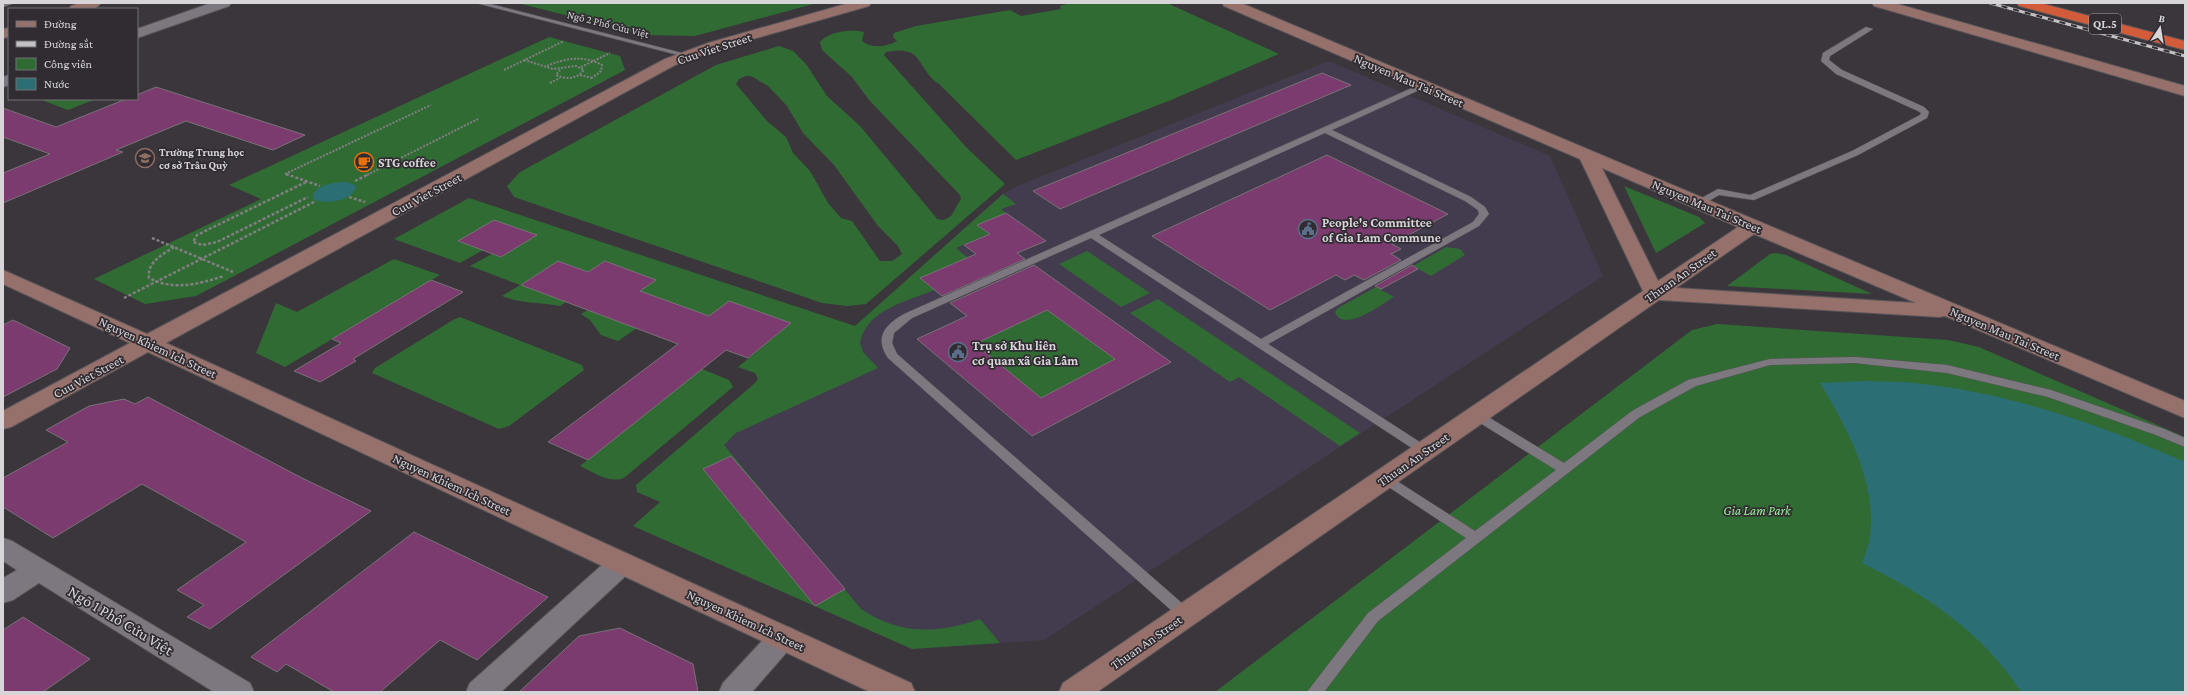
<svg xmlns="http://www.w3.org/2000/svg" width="2188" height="695" font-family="'Crimson Pro',serif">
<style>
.commercial{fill:#423c4e}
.green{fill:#316b34;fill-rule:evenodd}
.water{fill:#2b6e74}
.building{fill:#7c3b6f;stroke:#797277;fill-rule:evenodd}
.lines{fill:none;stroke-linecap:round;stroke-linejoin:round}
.lane-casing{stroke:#585559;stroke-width:1}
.street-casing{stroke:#585559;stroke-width:2}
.secondary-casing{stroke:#585559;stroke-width:2}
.highway-casing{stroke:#585559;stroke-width:2}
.path-far1{stroke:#827f83;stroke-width:2;stroke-dasharray:2 1.5;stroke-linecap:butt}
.path{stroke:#827f83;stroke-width:2.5;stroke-dasharray:3 2;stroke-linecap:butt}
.lane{fill:#7d787f;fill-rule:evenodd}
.street{fill:#7d787f;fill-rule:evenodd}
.secondary{fill:#96706a;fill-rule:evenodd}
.highway{fill:#d25c39;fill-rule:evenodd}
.rail-casing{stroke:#c3c1c4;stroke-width:3}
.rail{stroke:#302c32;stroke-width:2;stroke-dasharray:6;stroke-linecap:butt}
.labels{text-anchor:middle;stroke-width:3.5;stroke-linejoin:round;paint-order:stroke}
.far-street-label{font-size:11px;fill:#d7d5d8;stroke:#302c32}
.far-poi-label{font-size:11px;font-weight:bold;fill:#d7d5d8;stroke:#302c32;text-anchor:start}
.shield{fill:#302c32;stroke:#a5a2a6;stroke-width:1}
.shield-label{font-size:12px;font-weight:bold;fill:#d7d5d8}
.street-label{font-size:13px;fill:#d7d5d8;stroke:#302c32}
.poi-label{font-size:13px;font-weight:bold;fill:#d7d5d8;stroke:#302c32;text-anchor:start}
.park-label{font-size:13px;font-style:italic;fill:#9af09b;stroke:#302c32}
.near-street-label{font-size:16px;fill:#d7d5d8;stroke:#302c32}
</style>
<rect width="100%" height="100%" fill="#3a363c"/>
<!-- commercial -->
<polygon class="commercial" points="1329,61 1550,156 1603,276 1044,640 912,649 633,526 1003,194 1017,186"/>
<!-- green -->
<g class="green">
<polygon points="517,3 817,3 695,36 645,35"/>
<path d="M1070 3H1167L1279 54 1171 100 1016 160 939 84C915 68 925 44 886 52L884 55 966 147 1005 184 866 304 847 306 822 303 514 197 507 186 520 172 716 65 779 46 793 51 806 64 827 96 860 126 934 215 937 219 944 220 951 216 961 199 960 195 869 100 852 77 822 50 820 42C829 31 851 29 864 32L862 41C872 49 886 47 897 41L893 37 894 33 916 26 1010 10 1021 16 1061 9 1060 6ZM746 76H751L768 86 787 106 803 133 834 165 878 226 898 246 902 254 892 261H880L852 221 841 218 828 203 810 171 793 153 786 137 767 121 736 84 739 79Z"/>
<polygon points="549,37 620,56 625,70 196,296 145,304 94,279 261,199 229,185"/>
<polygon points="39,99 96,99 68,110"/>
<polygon points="1624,186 1699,217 1705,223 1656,253"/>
<path d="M1003 194 1016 204 1001 209 1006 213 977 225 989 234 956 248 968 258 920 278 934 290C905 302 866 310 860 343L863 352 878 368 736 433 724 445 861 609C899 635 938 634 980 619L1000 643 912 649 633 526 660 502 637 492 636 485 755 383 758 379 755 373 738 367 791 323 675 342 637 328 618 341 601 335 590 320 581 314 588 310 672 303 640 291 656 280 605 261 588 272 558 261 521 285 566 302 560 306C541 302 521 304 502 296L520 285 470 266 492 254 501 257 537 235 458 241 483 250 460 263 394 239 469 198 855 326Z"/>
<polygon points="1446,247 1460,249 1465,255 1431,276 1413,266"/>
<polygon points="1087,251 1150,293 1121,307 1059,264"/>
<polygon points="1776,253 1786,255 1872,294 1727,286 1770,254"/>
<polygon points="394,259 440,275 285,367 256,353 276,303 297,312"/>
<path d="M1376 287 1394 297C1382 304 1343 334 1335 312L1338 308Z"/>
<polygon points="1158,299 1360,433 1340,446 1239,377 1230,382 1130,313"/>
<polygon points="1047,310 1115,359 1041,398 975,344"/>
<polygon points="460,317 582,365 584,370 509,426 499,429 372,373 375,368 453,320"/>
<polygon points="1717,324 1948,340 1979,347 2185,437 2185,692 1215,692 1692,330"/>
<path d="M702 369 729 380 733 387 625 477C611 485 593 472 580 466Z"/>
</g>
<!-- water -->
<g class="water">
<path d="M346 182 355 185 356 187C352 201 325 205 313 199 312 185 336 182 346 182Z"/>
<path d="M1865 381C1881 382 1898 381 1914 383 2007 392 2100 424 2185 462V692H2021C1983 632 1924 594 1862 563 1865 554 1869 545 1870 536 1877 482 1847 428 1820 383Z"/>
</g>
<!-- building -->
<g class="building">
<polygon points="1322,73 1351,85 1060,209 1033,191"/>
<polygon points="156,87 305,135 273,150 186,121 116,150 123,152 3,203 3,173 50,154 3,137 3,108 56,127 126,99 137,99 137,95"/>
<polygon points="1327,155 1448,214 1392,244 1401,249 1391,254 1401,260 1364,280 1354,275 1345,280 1336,275 1270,310 1152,236"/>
<polygon points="1006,213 1046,241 1017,253 1025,259 942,296 920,278 976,254 964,245 990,234 977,225"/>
<polygon points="494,220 537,235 501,257 458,241"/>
<polygon points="558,261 588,272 605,261 656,280 640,291 709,316 729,301 791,323 748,358 726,350 588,460 548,442 678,344 521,285"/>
<path d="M1034 265 1171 362 1032 436 917 339 967 316 950 303ZM1047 310 1115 359 1041 398 975 344Z"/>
<polygon points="1412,265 1418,269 1381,289 1375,286"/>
<polygon points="431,280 463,292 353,359 356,361 320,382 294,371 341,343 332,339"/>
<polygon points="13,320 70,348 57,369 3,397 3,325"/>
<polygon points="148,397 302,478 371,511 210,629 187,617 204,605 177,590 246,542 142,484 53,538 3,507 3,478 68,442 46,430 89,406 124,399 135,404"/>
<polygon points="731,456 845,589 815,606 703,469"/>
<polygon points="414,532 548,597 477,660 440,640 380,692 334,692 286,664 277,672 251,657"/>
<polygon points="23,617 53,636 90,659 43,692 3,692 3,630"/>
<polygon points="620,628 693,664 698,692 519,692 579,636"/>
</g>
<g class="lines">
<!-- lane casing -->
<g class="lane-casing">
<g id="lane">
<polygon points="3,3 15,3 3,7"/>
<polygon points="476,3 487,3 690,55 686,57"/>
<polygon points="1866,27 1873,29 1830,56 1829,60 1842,70 1924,107 1929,112 1927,118 1858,155 1754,200 1719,195 1702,205 1696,205 1696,201 1718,189 1750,195 1852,151 1920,115 1921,113 1918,111 1836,74 1821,61 1823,53"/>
<path d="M1421 84 1428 86 1332 130 1471 197 1485 207 1489 214 1479 226 1268 344 1429 448 1431 451 1429 454H1421L1091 238 912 318 894 333 892 343 897 354 1191 611 1193 615 1191 619 1186 621 1181 619 888 358C874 337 885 325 904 314ZM1325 133 1465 201 1478 210 1479 214 1473 222 1261 339 1099 235Z"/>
<polygon points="1855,357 1947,365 2051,390 2164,429 2185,438 2185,447 2156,435 2048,397 1947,373 1855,363 1770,365 1696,386 1640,417 1378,621 1324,692 1307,692 1368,613 1466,538 1381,482 1379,479 1381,476 1389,476 1475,531 1556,470 1472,418 1470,415 1472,412 1480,412 1564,463 1632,411 1688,380 1770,359"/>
</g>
</g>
<!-- street casing -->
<g class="street-casing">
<g id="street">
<polygon points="211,3 231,3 229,6 137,38 137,29"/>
<polygon points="9,75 9,85 3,87 3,77"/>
<polygon points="3,538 12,541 250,683 254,692 214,692 39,583 13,600 3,603 3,578 17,570 3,561"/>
<polygon points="622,553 632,556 636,563 632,570 501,692 466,692 470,683 612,556"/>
<polygon points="783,625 793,629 797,637 793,645 752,692 719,692 723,683 773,629"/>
</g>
</g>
<!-- secondary casing -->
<g class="secondary-casing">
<g id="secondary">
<path d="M80 3H101C95 12 79 9 69 9L71 6Z"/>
<polygon points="849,3 871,3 869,6 718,49 675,65 166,343 911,683 915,692 870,692 148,352 11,427 3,429 3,411 130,343 3,284 3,270 147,334 665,59 708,43"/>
<path d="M1222 3H1241L2185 401V418L1945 316 1939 317 1659 300 1097 692H1059L1063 683 1643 291 1580 159 1224 6ZM1602 168 1738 227 1658 281ZM1754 234 1916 303 1676 288Z"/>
<polygon points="1872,3 1894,3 2185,86 2185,96 1874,6"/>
<polygon points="9,28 9,37 3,38 3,29"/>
</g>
</g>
<!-- highway casing -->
<g class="highway-casing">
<polygon id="highway" points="2017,3 2040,3 2185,41 2185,50 2019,6"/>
</g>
<!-- path-far1 -->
<g class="path-far1">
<path d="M524 60 553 69 576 66 584 70C577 79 566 80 556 75L560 70"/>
<path d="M547 66C565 58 584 55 602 65L601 71 592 78"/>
<polyline points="581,67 610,53"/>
<polyline points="504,70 564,41"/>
<polyline points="580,75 592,78"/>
<polyline points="550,83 560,78"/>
<polyline points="285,174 431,105"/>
<polyline points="286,174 289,175"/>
<polyline points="367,175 478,119"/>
</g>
<!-- path -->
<g class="path">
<polyline points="286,174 320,186"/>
<polyline points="355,181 369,174"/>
<polyline points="306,182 197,235 193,242 202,245 217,242 308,197"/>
<polyline points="349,197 365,202"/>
<polyline points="152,238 233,272"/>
<path d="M174 247C162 255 147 262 149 278 174 291 199 284 224 276"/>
<polyline points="124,298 316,201"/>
</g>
<!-- lane -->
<use href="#lane" class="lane"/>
<!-- street -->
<use href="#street" class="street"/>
<!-- secondary -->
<use href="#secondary" class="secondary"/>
<!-- highway -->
<use href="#highway" class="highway"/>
<!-- rail casing -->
<g class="rail-casing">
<polyline id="rail" points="1990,3 2185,56"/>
</g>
<!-- rail -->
<use href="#rail" class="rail"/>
</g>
<!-- icons -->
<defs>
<g id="school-ring" transform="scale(1)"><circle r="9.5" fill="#302c32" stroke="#8d6e63" stroke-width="1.5"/><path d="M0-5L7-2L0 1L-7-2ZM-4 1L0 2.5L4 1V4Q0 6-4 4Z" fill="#8d6e63"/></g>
<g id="cafe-ring" transform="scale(1)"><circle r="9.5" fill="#302c32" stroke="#e8710a" stroke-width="1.5"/><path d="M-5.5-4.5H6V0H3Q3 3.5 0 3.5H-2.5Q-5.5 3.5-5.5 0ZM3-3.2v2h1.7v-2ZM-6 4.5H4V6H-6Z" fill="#e8710a"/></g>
<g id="civic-ring" transform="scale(1)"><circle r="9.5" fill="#302c32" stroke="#5c6f8a" stroke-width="1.5"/><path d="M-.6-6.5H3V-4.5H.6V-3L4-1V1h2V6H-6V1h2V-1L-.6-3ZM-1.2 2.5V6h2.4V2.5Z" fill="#5c6f8a"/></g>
</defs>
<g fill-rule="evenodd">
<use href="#school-ring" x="145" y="158"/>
<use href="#cafe-ring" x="364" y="162"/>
<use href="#civic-ring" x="1308" y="229"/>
<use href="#civic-ring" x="958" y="352"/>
</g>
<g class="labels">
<!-- far-street labels -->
<g class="far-street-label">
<text transform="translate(608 24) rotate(14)" y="4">Ngõ 2 Phố Cửu Việt</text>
</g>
<!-- far-poi labels -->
<g class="far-poi-label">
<text x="159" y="156">Trường Trung học<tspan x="159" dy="13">cơ sở Trâu Quỳ</tspan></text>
</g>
<!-- shield labels -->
<rect class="shield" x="2089" y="14" width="32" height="20" rx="3"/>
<g class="shield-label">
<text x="2105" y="28">QL.5</text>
</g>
<!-- street labels -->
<g class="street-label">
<text transform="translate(714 48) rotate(-18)" y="5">Cuu Viet Street</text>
<text transform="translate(1409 80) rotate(23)" y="5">Nguyen Mau Tai Street</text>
<text transform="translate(426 194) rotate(-28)" y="5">Cuu Viet Street</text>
<text transform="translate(1707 206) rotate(23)" y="5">Nguyen Mau Tai Street</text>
<text transform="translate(1680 275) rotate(-35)" y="5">Thuan An Street</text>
<text transform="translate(2005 333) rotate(23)" y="5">Nguyen Mau Tai Street</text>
<text transform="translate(158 347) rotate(25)" y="5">Nguyen Khiem Ich Street</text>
<text transform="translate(88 376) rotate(-28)" y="5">Cuu Viet Street</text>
<text transform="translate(1413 459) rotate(-35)" y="5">Thuan An Street</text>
<text transform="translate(452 484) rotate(25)" y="5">Nguyen Khiem Ich Street</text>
<text transform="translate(746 620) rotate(25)" y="5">Nguyen Khiem Ich Street</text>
<text transform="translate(1146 642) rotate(-35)" y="5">Thuan An Street</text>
</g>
<!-- poi labels -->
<g class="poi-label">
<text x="378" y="167">STG coffee</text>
<text x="1322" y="227">People's Committee<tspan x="1322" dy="15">of Gia Lam Commune</tspan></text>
<text x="972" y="350">Trụ sở Khu liên<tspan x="972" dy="15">cơ quan xã Gia Lâm</tspan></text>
</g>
<!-- park labels -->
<g class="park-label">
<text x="1757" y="515">Gia Lam Park</text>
</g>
<!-- near-street labels -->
<g class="near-street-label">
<text transform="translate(121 620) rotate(31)" y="6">Ngõ 1 Phố Cửu Việt</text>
</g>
</g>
<!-- border -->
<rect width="2188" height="695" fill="none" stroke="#d7d5d8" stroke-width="8"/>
<!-- legend -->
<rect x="8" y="8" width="130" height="92" fill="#302c32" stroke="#737074"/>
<rect x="16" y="21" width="20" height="6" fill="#96706a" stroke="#737074"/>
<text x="44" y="28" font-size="12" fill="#d7d5d8">Đường</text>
<rect x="16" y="41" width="20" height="6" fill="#c3c1c4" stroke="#737074"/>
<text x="44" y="48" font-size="12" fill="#d7d5d8">Đường sắt</text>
<rect x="16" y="58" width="20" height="12" fill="#316b34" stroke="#737074"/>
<text x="44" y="68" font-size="12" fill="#d7d5d8">Công viên</text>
<rect x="16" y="78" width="20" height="12" fill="#2b6e74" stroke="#737074"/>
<text x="44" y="88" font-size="12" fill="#d7d5d8">Nước</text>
<!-- north arrow -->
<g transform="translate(2160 28) rotate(12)" stroke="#302c32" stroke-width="3" paint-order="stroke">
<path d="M0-3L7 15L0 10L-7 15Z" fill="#d7d5d8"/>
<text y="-6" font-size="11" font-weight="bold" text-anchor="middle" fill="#d7d5d8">B</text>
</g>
</svg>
